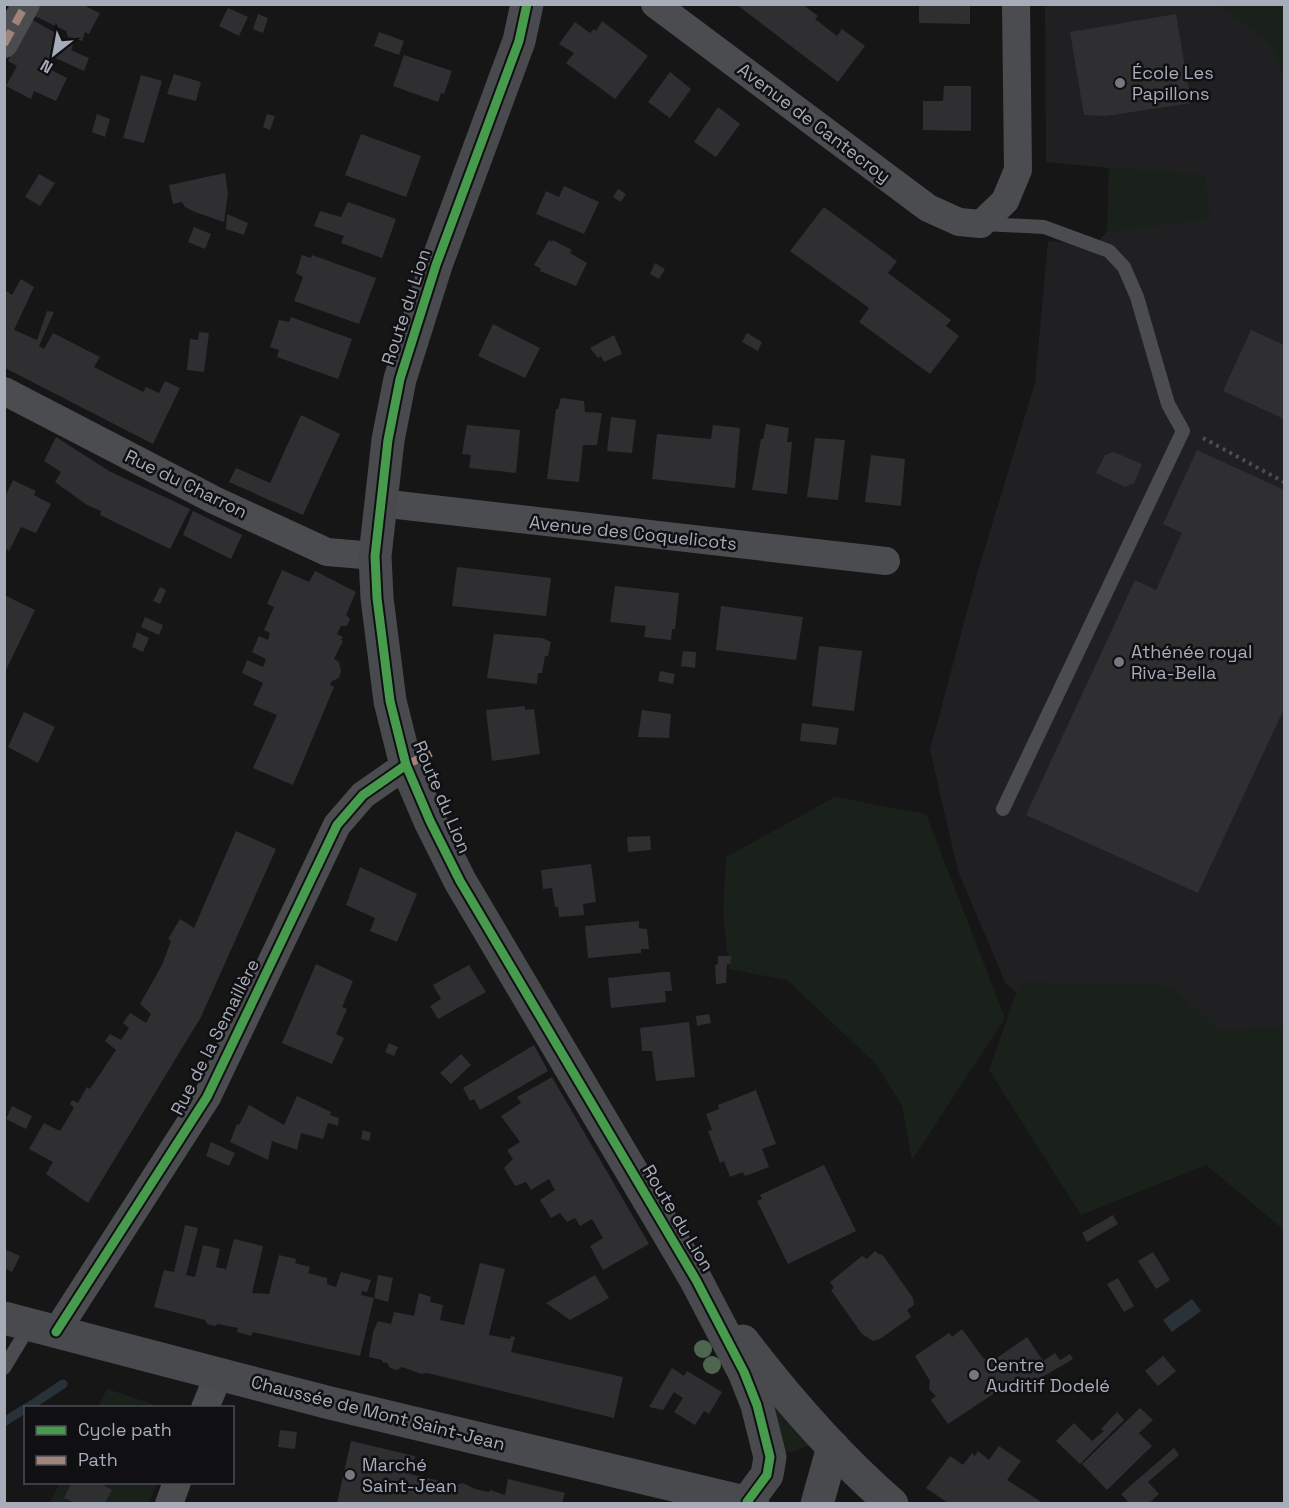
<svg xmlns="http://www.w3.org/2000/svg" width="1289" height="1508" font-family="'Space Grotesk',sans-serif">
<style>
.built{fill:#202023}
.green{fill:#1a211b}
.water{fill:#293239}
.lines{fill:none;stroke-linecap:round;stroke-linejoin:round}
.stream{stroke:#293239;stroke-width:9}
.building{fill:#2f2f31}
.path{stroke:#4c4d51;stroke-width:4;stroke-dasharray:3 4.5;stroke-linecap:butt}
.lane{stroke:#4a4c50;stroke-width:14}
.street{stroke:#4a4c50;stroke-width:28}
.secondary{stroke:#494a4e;stroke-width:33}
.quiet{stroke:#a18479;stroke-width:8;stroke-dasharray:15 8;stroke-linecap:butt}
.cycleway-casing{stroke:#101013;stroke-width:13}
.cycleway{stroke:#469c4c;stroke-width:9}
.tree{fill:#4e6550}
.poi-dot{fill:#747880;stroke:#101013;stroke-width:2}
.labels{text-anchor:middle;stroke-width:5;stroke-linejoin:round;paint-order:stroke}
.poi-label{font-size:18px;fill:#a7acb9;stroke:#101013;text-anchor:start}
.street-label{font-size:18px;fill:#a7acb9;stroke:#101013}
</style>
<rect width="100%" height="100%" fill="#161617"/>
<!-- built -->
<polygon class="built" points="1045,5 1284,5 1284,1207 1119,1091 1005,982 958,871 930,750 977,574 1035,383 1048,241 1094,245 1107,232 1109,168 1046,162"/>
<!-- green -->
<g class="green">
<polygon points="1219,5 1284,5 1284,83 1271,44"/>
<polygon points="1109,168 1205,174 1210,219 1107,232"/>
<polygon points="835,797 926,814 1005,1018 912,1160 902,1105 875,1063 787,980 729,969 723,913 726,857"/>
<polygon points="1020,982 1170,986 1218,1029 1284,1027 1284,1230 1206,1165 1081,1215 989,1070"/>
<polygon points="107,1389 161,1407 98,1407"/>
<polygon points="770,1394 809,1439 808,1446 791,1452 784,1451"/>
<polygon points="60,1483 157,1483 149,1503 49,1504"/>
</g>
<!-- water -->
<polygon class="water" points="1192,1299 1201,1311 1172,1332 1163,1320"/>
<g class="lines">
<!-- stream -->
<g class="stream">
<polyline points="27,1408 63,1384"/>
<polyline points="4,1422 26,1408"/>
</g>
</g>
<!-- building -->
<g class="building">
<polygon points="37,4 88,4 87,7 100,13 89,34 85,32 82,41 68,37 66,31 32,15"/>
<polygon points="736,4 802,4 818,16 815,19 837,36 842,29 865,46 838,82"/>
<polygon points="919,4 970,4 970,24 919,23"/>
<polygon points="228,8 248,17 239,36 219,26"/>
<polygon points="258,14 268,18 263,33 253,29"/>
<polygon points="1176,14 1191,103 1106,116 1084,115 1070,32"/>
<polygon points="29,18 61,36 60,38 73,45 71,50 89,58 84,71 51,56 45,67 67,78 56,101 34,91 31,99 6,86 17,66 8,61"/>
<polygon points="602,21 648,56 615,99 566,63 574,53 559,44 575,22 590,33 594,29 596,31"/>
<polygon points="379,32 404,41 399,55 374,46"/>
<polygon points="404,55 452,71 444,94 441,93 438,102 393,86"/>
<polygon points="670,72 691,89 670,118 648,102"/>
<polygon points="174,74 201,82 196,101 167,94"/>
<polygon points="141,75 162,81 144,143 123,138"/>
<polygon points="944,86 971,86 971,131 923,130 923,101 943,101"/>
<polygon points="718,107 740,124 716,157 694,142"/>
<polygon points="97,114 110,119 105,137 92,132"/>
<polygon points="267,114 275,116 270,130 263,127"/>
<polygon points="361,134 421,156 406,197 345,175"/>
<polygon points="225,173 228,193 224,222 195,212 185,207 182,202 173,204 169,185"/>
<polygon points="39,174 55,183 40,206 25,197"/>
<polygon points="564,186 599,202 584,234 536,214 546,191 559,197"/>
<polygon points="618,189 626,194 621,202 613,197"/>
<polygon points="348,202 396,219 382,258 341,243 344,236 314,226 320,211 341,217"/>
<polygon points="824,207 897,261 888,273 951,320 946,326 959,336 930,374 859,322 869,308 790,251"/>
<polygon points="227,214 248,223 244,235 226,229"/>
<polygon points="194,227 211,234 205,249 188,242"/>
<polygon points="549,240 552,242 553,240 572,250 570,253 587,263 576,286 540,271 541,269 534,265"/>
<polygon points="302,255 311,258 312,255 376,278 359,324 294,301 303,277 296,273"/>
<polygon points="655,263 665,269 659,279 650,274"/>
<polygon points="21,279 34,287 14,330 37,340 47,311 54,312 39,346 44,349 53,333 100,357 94,367 143,392 146,387 159,393 165,381 180,388 153,444 5,368 5,290 12,295"/>
<polygon points="291,317 352,339 338,379 277,357 279,350 270,347 279,320 289,322"/>
<polygon points="493,324 540,348 525,378 478,356"/>
<polygon points="1251,330 1284,345 1284,419 1223,391"/>
<polygon points="199,332 209,333 204,372 187,370 190,339 198,340"/>
<polygon points="747,333 762,342 758,351 742,342"/>
<polygon points="614,335 622,354 604,362 601,356 598,358 590,348"/>
<polygon points="561,398 584,401 585,412 602,413 597,445 583,445 579,482 547,479 556,409 558,409"/>
<polygon points="301,415 340,434 303,515 229,482 236,468 270,483"/>
<polygon points="611,417 636,420 632,453 607,451"/>
<polygon points="766,424 789,428 787,442 792,442 787,494 752,490 761,439 763,439"/>
<polygon points="467,425 520,430 516,473 469,468 471,455 462,454"/>
<polygon points="713,425 740,428 735,488 652,479 657,434 711,439"/>
<polygon points="56,437 109,471 190,509 170,549 100,515 101,511 87,505 55,482 61,472 44,461"/>
<polygon points="815,438 845,440 838,500 807,497"/>
<polygon points="1197,450 1284,490 1284,709 1198,893 1026,815 1135,580 1156,590 1182,533 1163,524"/>
<polygon points="1114,452 1142,464 1134,483 1125,487 1096,473 1105,455"/>
<polygon points="871,455 905,459 901,506 865,502"/>
<polygon points="13,480 36,491 34,495 51,504 36,533 21,527 9,551 4,548 4,499"/>
<polygon points="193,511 242,535 231,559 183,535"/>
<polygon points="457,567 551,578 546,616 452,606"/>
<polygon points="282,570 309,582 315,571 356,592 346,615 350,619 347,626 341,626 337,634 343,637 341,640 343,641 334,659 339,662 341,671 339,678 332,681 330,685 334,687 293,785 253,768 277,715 253,705 263,683 242,673 247,660 263,667 266,659 252,652 259,636 268,640 270,633 264,630 274,607 267,604"/>
<polygon points="615,586 679,593 675,629 672,629 671,640 644,637 646,626 610,622"/>
<polygon points="160,587 166,590 160,604 153,601"/>
<polygon points="4,595 35,610 4,674"/>
<polygon points="721,606 803,617 796,660 716,650"/>
<polygon points="145,617 163,625 159,635 141,627"/>
<polygon points="137,632 149,638 143,652 132,647"/>
<polygon points="494,634 542,638 551,642 548,656 545,656 542,673 538,673 537,684 487,678"/>
<polygon points="819,646 862,651 854,711 812,706"/>
<polygon points="683,651 696,652 695,668 681,666"/>
<polygon points="660,671 675,674 673,684 658,681"/>
<polygon points="525,706 525,710 534,709 540,754 492,761 486,710"/>
<polygon points="642,710 671,714 669,738 638,737"/>
<polygon points="24,712 55,727 38,763 8,747"/>
<polygon points="802,723 839,728 836,745 800,741"/>
<polygon points="236,831 276,849 201,1017 88,1203 46,1174 53,1162 29,1149 44,1123 60,1131 74,1108 70,1104 72,1100 78,1103 87,1087 90,1089 116,1050 105,1041 110,1034 121,1040 129,1028 123,1023 130,1013 146,1023 151,1014 140,1004 162,965 171,941 168,939 180,919 194,928"/>
<polygon points="650,836 651,850 628,852 627,837"/>
<polygon points="591,864 596,902 583,904 584,915 559,917 558,907 555,907 552,888 543,889 541,870"/>
<polygon points="360,867 417,894 397,942 370,931 375,918 346,905"/>
<polygon points="639,921 639,928 647,929 649,949 641,949 641,953 588,958 585,926"/>
<polygon points="718,956 732,956 730,964 727,964 726,983 716,984 715,965 718,964"/>
<polygon points="316,964 353,981 342,1007 347,1009 336,1034 344,1038 332,1064 282,1043"/>
<polygon points="469,965 486,992 438,1019 430,1006 441,999 433,985"/>
<polygon points="663,972 670,972 672,991 665,991 666,1002 611,1008 608,978"/>
<polygon points="709,1014 711,1023 697,1026 696,1016"/>
<polygon points="689,1022 695,1077 656,1081 652,1051 642,1051 640,1028"/>
<polygon points="389,1043 398,1047 394,1056 385,1052"/>
<polygon points="534,1045 548,1071 480,1110 474,1099 470,1101 463,1088"/>
<polygon points="461,1054 471,1065 451,1084 440,1073"/>
<polygon points="552,1077 649,1244 603,1270 590,1246 603,1238 592,1219 580,1226 575,1218 567,1222 560,1213 551,1218 540,1200 555,1190 549,1179 531,1190 526,1182 515,1186 504,1168 513,1159 507,1150 520,1142 501,1116 521,1103 517,1097"/>
<polygon points="756,1090 776,1144 762,1149 769,1167 745,1176 743,1172 730,1177 724,1161 720,1163 708,1131 712,1130 706,1114 719,1109 718,1105"/>
<polygon points="297,1096 331,1112 330,1115 339,1118 338,1126 328,1123 323,1139 301,1133 297,1150 272,1141 268,1160 230,1142 237,1124 239,1125 249,1105 284,1125"/>
<polygon points="12,1106 32,1116 26,1129 6,1119"/>
<polygon points="363,1130 371,1133 369,1141 361,1139"/>
<polygon points="211,1142 235,1153 229,1166 206,1156"/>
<polygon points="824,1165 856,1231 788,1264 757,1201 762,1199 760,1195"/>
<polygon points="1113,1215 1118,1224 1087,1242 1082,1233"/>
<polygon points="185,1225 198,1228 186,1275 195,1277 203,1245 220,1249 216,1267 226,1269 234,1239 263,1246 252,1293 269,1294 279,1255 296,1259 295,1263 310,1267 308,1273 327,1278 327,1284 336,1287 341,1272 371,1280 367,1292 362,1291 361,1295 374,1298 360,1356 253,1332 251,1336 237,1332 238,1328 218,1324 215,1326 207,1324 205,1320 154,1307 164,1270 174,1272"/>
<polygon points="4,1249 20,1256 12,1272 4,1268"/>
<polygon points="875,1251 880,1255 882,1254 913,1298 914,1305 907,1310 911,1317 880,1339 873,1341 862,1334 831,1290 834,1288 830,1282 862,1256 867,1259"/>
<polygon points="1153,1252 1170,1280 1156,1289 1138,1261"/>
<polygon points="480,1263 505,1269 489,1335 510,1339 511,1336 515,1337 511,1352 623,1377 614,1418 427,1373 421,1374 402,1367 397,1370 390,1368 387,1363 382,1362 382,1360 369,1357 373,1332 378,1321 391,1324 394,1312 414,1316 419,1293 431,1297 430,1302 443,1305 440,1320 464,1325"/>
<polygon points="378,1275 393,1278 388,1302 374,1298"/>
<polygon points="595,1275 609,1298 570,1320 546,1303"/>
<polygon points="1118,1278 1134,1306 1124,1312 1107,1284"/>
<polygon points="962,1329 984,1359 988,1358 991,1362 1027,1337 1043,1361 1055,1353 1060,1360 1070,1354 1073,1359 1022,1389 1016,1379 948,1424 931,1400 936,1396 929,1389 930,1381 915,1356 949,1333 952,1337"/>
<polygon points="1163,1356 1176,1371 1158,1386 1145,1371"/>
<polygon points="672,1368 684,1376 687,1371 722,1392 709,1414 704,1411 695,1425 674,1412 683,1398 674,1392 663,1410 649,1407"/>
<polygon points="1140,1408 1153,1420 1139,1433 1152,1446 1107,1490 1082,1464"/>
<polygon points="1117,1412 1124,1420 1080,1464 1056,1441 1074,1423 1092,1441 1104,1431 1101,1429"/>
<polygon points="280,1430 297,1432 295,1449 278,1447"/>
<polygon points="351,1441 415,1456 410,1474 457,1485 463,1483 475,1489 489,1492 490,1490 505,1495 508,1479 565,1493 562,1503 337,1503"/>
<polygon points="999,1446 1021,1461 1007,1480 1043,1503 948,1503 926,1488 950,1456 963,1465 972,1453 975,1456 978,1451 989,1460"/>
<polygon points="1174,1448 1179,1455 1148,1482 1159,1494 1149,1503 1129,1503 1121,1494"/>
<polygon points="72,1482 98,1482 112,1490 105,1503 76,1503 64,1498"/>
</g>
<g class="lines">
<!-- path -->
<polyline class="path" points="1203,438 1284,482"/>
<!-- lane -->
<g class="lane">
<polyline points="984,224 1044,227 1109,251 1124,267 1137,297 1168,404 1183,431 1003,809"/>
<polyline points="4,1368 30,1325"/>
</g>
<!-- street -->
<g class="street">
<polyline points="655,4 928,208 959,222 981,224 1005,201 1018,170 1016,4"/>
<polyline points="4,44 26,4"/>
<polyline points="4,391 214,500 327,552 375,556"/>
<polyline points="380,503 886,561"/>
<polyline points="56,1332 207,1097 337,825 363,795 406,765"/>
<polyline points="205,1408 219,1374"/>
<polyline points="169,1504 177,1482"/>
</g>
<!-- secondary -->
<g class="secondary">
<polyline points="527,4 519,41 436,265 400,379 388,440 375,556 377,598 390,701 406,765 430,821 460,881 696,1280 744,1372 757,1405 770,1457 767,1475 747,1502"/>
<polyline points="4,1318 330,1403 753,1504"/>
<path d="M743 1341C788 1400 836 1455 892 1504"/>
<polyline points="817,1504 833,1447"/>
</g>
<!-- quiet -->
<g class="quiet">
<polyline points="4,44 26,4"/>
<polyline points="406,765 431,753"/>
</g>
<!-- cycleway casing -->
<g class="cycleway-casing">
<g id="cycleway">
<polyline points="527,4 519,41 436,265 400,379 388,440 375,556 377,598 390,701 406,765 430,821 460,881 696,1280 744,1372 757,1405 770,1457 767,1475 747,1502"/>
<polyline points="56,1332 207,1097 337,825 363,795 406,765"/>
</g>
</g>
<!-- cycleway -->
<use href="#cycleway" class="cycleway"/>
</g>
<!-- trees -->
<g class="tree">
<circle cx="703" cy="1349" r="9"/>
<circle cx="712" cy="1365" r="9"/>
</g>
<!-- markers -->
<g class="poi-dot">
<circle cx="1120" cy="83" r="6"/>
<circle cx="1119" cy="662" r="6"/>
<circle cx="974" cy="1375" r="6"/>
<circle cx="350" cy="1475" r="6"/>
</g>
<g class="labels">
<!-- poi labels -->
<g class="poi-label">
<text x="1132" y="79">École Les<tspan x="1132" dy="21">Papillons</tspan></text>
<text x="1131" y="658">Athénée royal<tspan x="1131" dy="21">Riva-Bella</tspan></text>
<text x="986" y="1371">Centre<tspan x="986" dy="21">Auditif Dodelé</tspan></text>
<text x="362" y="1471">Marché<tspan x="362" dy="21">Saint-Jean</tspan></text>
</g>
<!-- street labels -->
<g class="street-label">
<text transform="translate(814 123) rotate(37)" y="6">Avenue de Cantecroy</text>
<text transform="translate(406 307) rotate(-72)" y="6">Route du Lion</text>
<text transform="translate(186 484) rotate(26)" y="6">Rue du Charron</text>
<text transform="translate(633 533) rotate(6)" y="6">Avenue des Coquelicots</text>
<text transform="translate(442 797) rotate(67)" y="6">Route du Lion</text>
<text transform="translate(215 1037) rotate(-63)" y="6">Rue de la Semaillère</text>
<text transform="translate(678 1218) rotate(59)" y="6">Route du Lion</text>
<text transform="translate(378 1413) rotate(14)" y="6">Chaussée de Mont Saint-Jean</text>
</g>
</g>
<!-- border -->
<rect width="1289" height="1508" fill="none" stroke="#a7acb9" stroke-width="12"/>
<!-- legend -->
<rect x="24" y="1406" width="210" height="78" fill="#101013" stroke="#4c4e55" stroke-width="1.5"/>
<rect x="36" y="1426" width="30" height="9" fill="#469c4c" stroke="#4c4e55" stroke-width="1.5"/>
<text x="78" y="1436" font-size="18" fill="#a7acb9">Cycle path</text>
<rect x="36" y="1456" width="30" height="9" fill="#a18479" stroke="#4c4e55" stroke-width="1.5"/>
<text x="78" y="1466" font-size="18" fill="#a7acb9">Path</text>
<!-- north arrow -->
<g transform="translate(54 54) rotate(211)" stroke="#101013" stroke-width="4.5" paint-order="stroke">
<path d="M0-4.5L10 22L0 15L-10 22Z" fill="#a7acb9"/>
<text y="-9" font-size="16" font-weight="bold" text-anchor="middle" fill="#a7acb9">N</text>
</g>
</svg>
